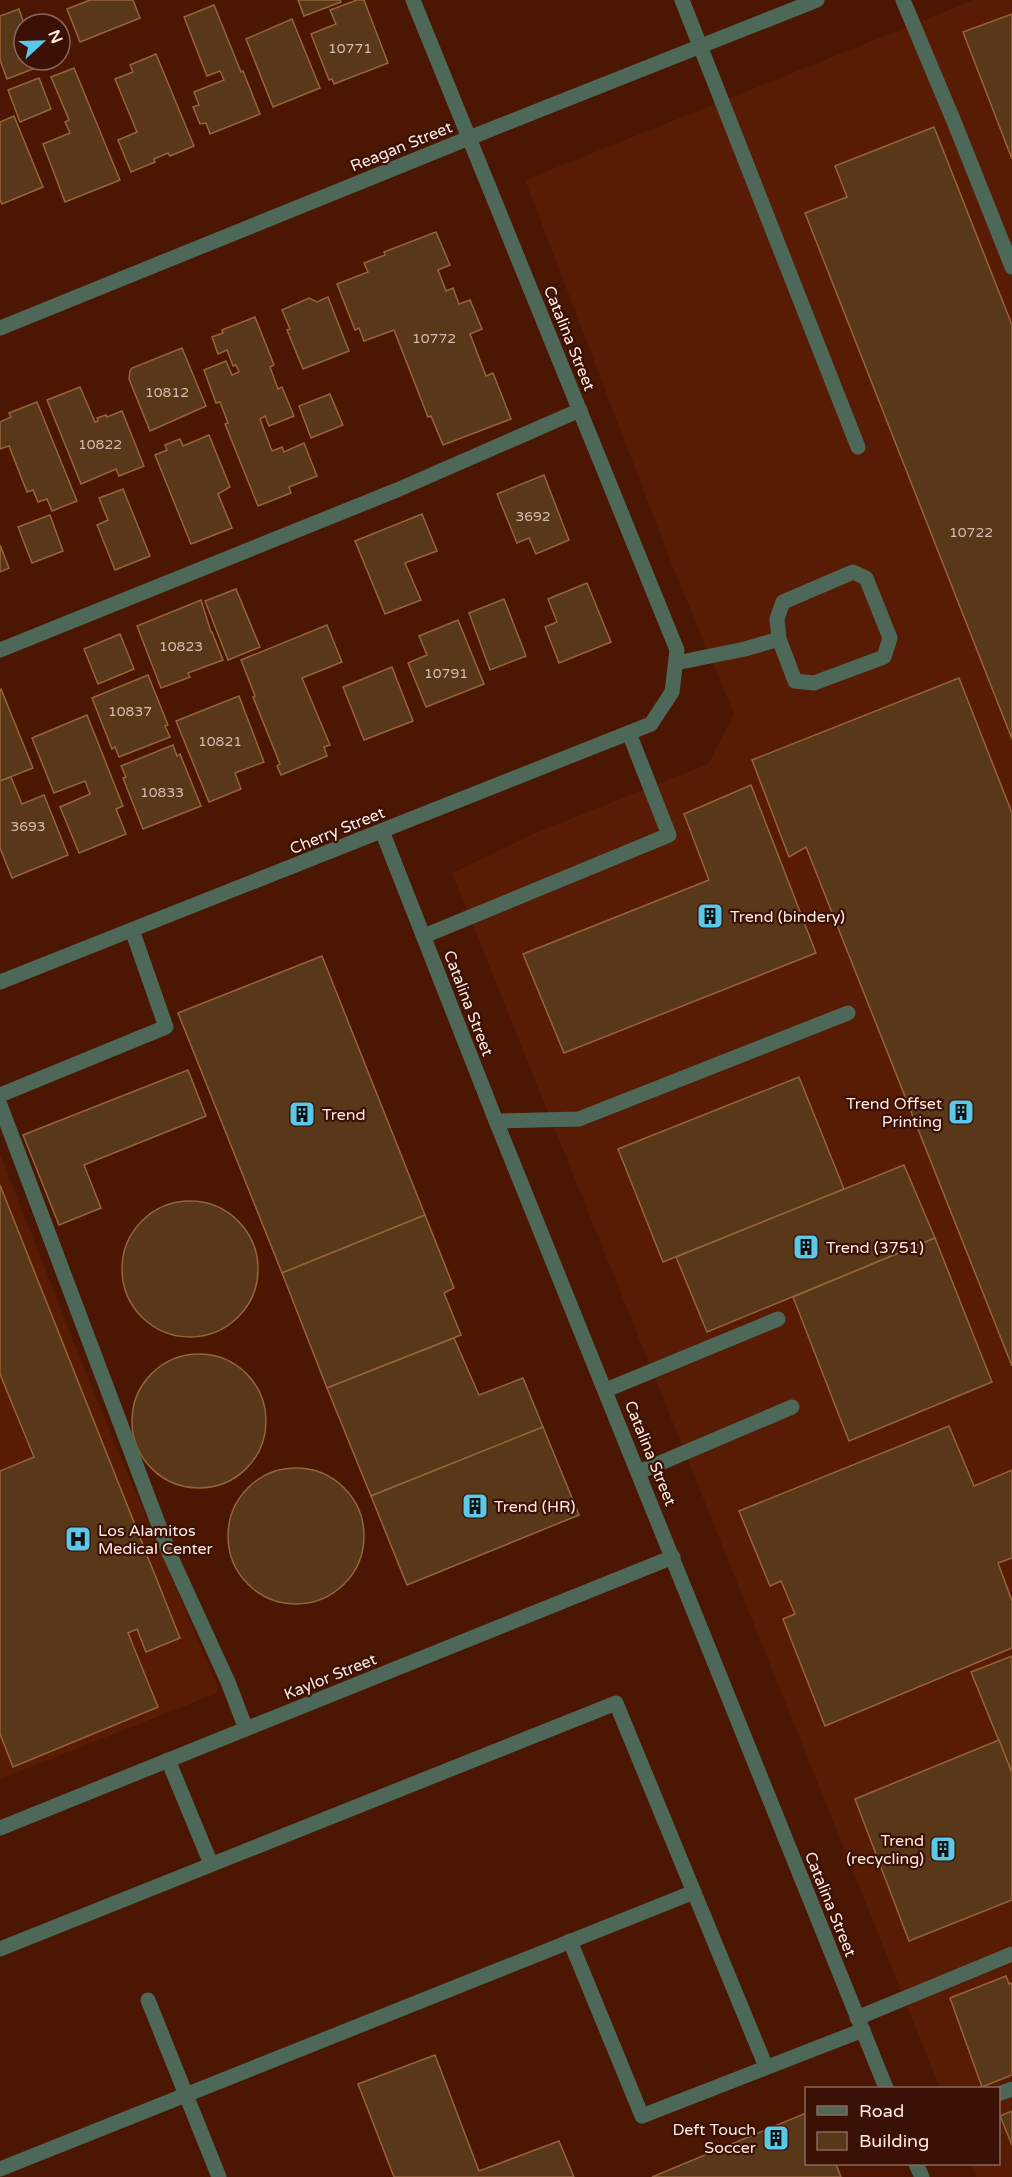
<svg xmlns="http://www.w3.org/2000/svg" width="1012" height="2177" font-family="'Varela Round',sans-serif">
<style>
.built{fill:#581b03}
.building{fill:#593719;stroke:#95643a;stroke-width:1.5}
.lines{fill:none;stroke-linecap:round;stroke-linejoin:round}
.lane{stroke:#4d6758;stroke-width:15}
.street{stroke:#4d6758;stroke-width:15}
.labels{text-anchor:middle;stroke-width:4.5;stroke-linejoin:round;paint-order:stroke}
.number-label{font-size:14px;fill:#d6bcb0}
.street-label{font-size:16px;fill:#ffe9e2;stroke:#3a1104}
.poi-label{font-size:16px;fill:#ffe9e2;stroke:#3a1104;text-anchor:start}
</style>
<rect width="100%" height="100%" fill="#4b1602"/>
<!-- built -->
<g class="built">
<polygon points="974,0 1012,0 1012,2177 976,2177 970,2164 998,2164 998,2088 940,2088 452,873 535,833 708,764 734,714 672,565 525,180"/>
<polygon points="0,1154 94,1393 220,1692 0,1779"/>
</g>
<!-- building -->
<g class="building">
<polygon points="90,0 133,0 140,18 80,42 67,9"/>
<polygon points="298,0 340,0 341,2 304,16"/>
<polygon points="357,0 364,0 388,63 334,84 332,79 329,80 311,34 336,24 330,10"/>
<polygon points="214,5 241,72 243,71 260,114 210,134 206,123 200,124 193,107 199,105 194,92 224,80 220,71 207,76 184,17"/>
<polygon points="19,9 24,24 24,60 56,60 7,79 0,60 0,16"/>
<polygon points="1012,14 1012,159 963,32"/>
<polygon points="49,16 52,24 28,24"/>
<polygon points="292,19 320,88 273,107 246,39"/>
<polygon points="156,54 194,146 170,156 168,153 154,159 155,162 131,172 118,140 137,132 115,79 133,72 130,65"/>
<polygon points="74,68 120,180 65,202 43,144 70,133 65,122 69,120 51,77"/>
<polygon points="39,78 51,109 20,122 8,90"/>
<polygon points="14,116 43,187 2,204 0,200 0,122"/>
<polygon points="934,127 1012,325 1012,739 805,213 847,197 835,166"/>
<polygon points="436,232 450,265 438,270 446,291 453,288 459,304 470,300 482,329 470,334 486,376 493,373 511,419 443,445 431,416 428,417 394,330 364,341 359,328 355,330 337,284 368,272 364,263 385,255 384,252"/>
<polygon points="328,297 349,351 303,369 287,330 290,329 282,310 309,298 317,302"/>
<polygon points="255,317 274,365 270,367 278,389 282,387 294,416 269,426 265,416 260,419 272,451 282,447 284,452 304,443 317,476 289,487 291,493 258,506 225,424 228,423 220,402 216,403 204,370 226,361 232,375 239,372 236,365 233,366 227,350 218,354 212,337 223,333 222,330"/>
<polygon points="182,348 206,406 150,431 129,379 130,371 132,368"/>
<polygon points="80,387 95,422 98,421 97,418 106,415 107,417 122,411 144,466 119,476 116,469 81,484 47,400"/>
<polygon points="330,394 343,425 311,438 299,406"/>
<polygon points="37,402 77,501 52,511 47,499 38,502 33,490 27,492 9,446 0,449 0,422 11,417 9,413"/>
<polygon points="209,435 230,487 218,494 232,528 191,544 155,455 167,450 165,445 180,439 183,446"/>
<polygon points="544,475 569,540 536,554 529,538 517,543 497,494"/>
<polygon points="123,489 150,556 115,570 97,525 108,520 99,498"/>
<polygon points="422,514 437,551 405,563 421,600 385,614 355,541"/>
<polygon points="50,515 63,551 32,563 18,527"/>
<polygon points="0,545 9,568 0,572"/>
<polygon points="587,583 611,642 559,663 545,627 557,622 548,599"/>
<polygon points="236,589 260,647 228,660 205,601"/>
<polygon points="504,599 526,656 490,670 469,613"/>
<polygon points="201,600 211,632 212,632 223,660 188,673 190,677 161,688 137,626"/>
<polygon points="458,620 484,684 426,707 408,663 427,655 419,636"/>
<polygon points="327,625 342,662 302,678 330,745 324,747 327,756 281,775 277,766 280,764 253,697 255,696 241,660"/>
<polygon points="120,634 134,669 98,684 84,649"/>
<polygon points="392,667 413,721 364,740 343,687"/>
<polygon points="148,675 168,725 165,726 170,737 119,757 115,747 112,749 92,698"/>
<polygon points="959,678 1012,813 1012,1366 806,847 789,857 752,760"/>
<polygon points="1,689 33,768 0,781 0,690"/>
<polygon points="239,696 264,762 235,773 241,789 209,802 176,721"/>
<polygon points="87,715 123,806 116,809 126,834 79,853 60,807 90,794 85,781 54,793 32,738"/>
<polygon points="173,745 177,756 180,754 201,806 143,829 123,778 126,777 121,766"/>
<polygon points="11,777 22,804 44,795 68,855 12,878 0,848 0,781"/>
<polygon points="751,785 816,953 564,1053 523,954 709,880 684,814"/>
<polygon points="322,956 425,1215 282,1273 178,1013"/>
<polygon points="188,1070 206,1116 84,1165 101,1208 59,1225 23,1135"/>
<polygon points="799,1077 844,1189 663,1262 618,1149"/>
<polygon points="904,1165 935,1238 707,1332 676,1257"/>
<polygon points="0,1185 180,1638 146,1652 137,1629 128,1633 158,1707 13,1767 0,1734 0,1471 34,1457 0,1374"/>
<circle cx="190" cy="1269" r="68"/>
<polygon points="425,1215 454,1288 444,1293 461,1335 327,1388 282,1273"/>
<polygon points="935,1238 992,1382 849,1441 793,1297"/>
<polygon points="454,1338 479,1395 523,1378 543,1427 371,1496 327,1388"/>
<circle cx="199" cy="1421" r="67"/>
<polygon points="949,1426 974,1486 1012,1470 1012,1558 998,1563 1012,1601 1012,1648 825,1726 783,1619 795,1614 781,1581 770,1586 739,1511"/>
<polygon points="543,1427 579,1515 407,1585 371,1496"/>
<circle cx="296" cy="1536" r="68"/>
<polygon points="1012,1656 1012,1773 971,1672"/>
<polygon points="999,1740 1012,1773 1012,1900 909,1941 855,1799"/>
<polygon points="1006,1976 1009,1984 1012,1983 1012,2075 982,2087 950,1998"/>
<polygon points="435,2055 479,2171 559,2141 574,2177 394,2177 358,2084"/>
<polygon points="1012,2111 1012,2145 1000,2116"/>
<polygon points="806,2113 806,2164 836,2164 841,2177 652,2177"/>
</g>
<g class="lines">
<!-- lane -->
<g class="lane">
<polyline points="682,0 858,447"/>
<polyline points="903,0 955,124 1012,267"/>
<polyline points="0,650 397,490 580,410"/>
<polyline points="676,663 745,649 779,639 795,681 814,683 884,657 890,638 866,578 853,572 783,602 777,619 779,639"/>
<polyline points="424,936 669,835 629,733"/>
<polyline points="0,1095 166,1027 132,930"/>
<polyline points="0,1105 170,1555 228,1682 246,1729"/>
<polyline points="496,1121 579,1119 848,1013"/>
<polyline points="606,1390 778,1319"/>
<polyline points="639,1472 792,1407"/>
<polyline points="168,1760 211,1864"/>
<polyline points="570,1941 642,2116 863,2030"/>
<polyline points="0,1949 616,1703 766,2067"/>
<polyline points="148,2000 219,2177"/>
<polyline points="857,2018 1012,1954"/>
<polyline points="998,2094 1012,2089"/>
<polyline points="0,2169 694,1892"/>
</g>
<!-- street -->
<g class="street">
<polyline points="0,328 469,138 817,0"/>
<polyline points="382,831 496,1121 886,2088"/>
<polyline points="0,982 651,724 672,692 677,650 413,0"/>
<polyline points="0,1828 673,1557"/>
<polyline points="916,2164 922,2177"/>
</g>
</g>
<!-- icons -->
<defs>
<g id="building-square" transform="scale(1.35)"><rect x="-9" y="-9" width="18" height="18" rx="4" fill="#5bc8e7" stroke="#3a1104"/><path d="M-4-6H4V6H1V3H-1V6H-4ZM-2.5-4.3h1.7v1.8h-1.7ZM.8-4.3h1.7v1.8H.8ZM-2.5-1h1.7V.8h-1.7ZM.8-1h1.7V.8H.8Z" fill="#111"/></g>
<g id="hospital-square" transform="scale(1.35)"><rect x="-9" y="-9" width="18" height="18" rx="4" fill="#5bc8e7" stroke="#3a1104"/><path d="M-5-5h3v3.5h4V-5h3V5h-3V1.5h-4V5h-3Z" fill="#111"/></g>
</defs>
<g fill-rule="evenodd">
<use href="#building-square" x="710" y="916"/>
<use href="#building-square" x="961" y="1112"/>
<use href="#building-square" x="302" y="1114"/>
<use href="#building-square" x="806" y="1247"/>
<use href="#building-square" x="475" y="1506"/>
<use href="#hospital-square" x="78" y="1539"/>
<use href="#building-square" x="943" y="1849"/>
<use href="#building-square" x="776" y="2138"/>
</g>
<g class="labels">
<!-- number labels -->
<g class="number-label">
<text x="350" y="53">10771</text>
<text x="434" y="343">10772</text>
<text x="167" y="397">10812</text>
<text x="100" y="449">10822</text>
<text x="533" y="521">3692</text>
<text x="971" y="537">10722</text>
<text x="181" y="651">10823</text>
<text x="446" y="678">10791</text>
<text x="130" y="716">10837</text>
<text x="220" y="746">10821</text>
<text x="162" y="797">10833</text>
<text x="28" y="831">3693</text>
</g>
<!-- street labels -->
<g class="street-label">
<text transform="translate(401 146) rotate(-22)" y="6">Reagan Street</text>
<text transform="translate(570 338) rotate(68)" y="6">Catalina Street</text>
<text transform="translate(337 830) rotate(-22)" y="6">Cherry Street</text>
<text transform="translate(469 1003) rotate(69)" y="6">Catalina Street</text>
<text transform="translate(651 1453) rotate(68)" y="6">Catalina Street</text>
<text transform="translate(330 1676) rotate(-22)" y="6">Kaylor Street</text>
<text transform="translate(831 1904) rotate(68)" y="6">Catalina Street</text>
</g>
<!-- poi labels -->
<g class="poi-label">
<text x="730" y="922">Trend (bindery)</text>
<text x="942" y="1109" text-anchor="end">Trend Offset<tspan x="942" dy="18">Printing</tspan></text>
<text x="322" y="1120">Trend</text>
<text x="826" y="1253">Trend (3751)</text>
<text x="494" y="1512">Trend (HR)</text>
<text x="98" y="1536">Los Alamitos<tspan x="98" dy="18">Medical Center</tspan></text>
<text x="924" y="1846" text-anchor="end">Trend<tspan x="924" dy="18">(recycling)</tspan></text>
<text x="756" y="2135" text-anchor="end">Deft Touch<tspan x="756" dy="18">Soccer</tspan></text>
</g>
</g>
<!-- legend -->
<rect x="805" y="2087" width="195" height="78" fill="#3a1104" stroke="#89675d" stroke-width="1.5"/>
<rect x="817" y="2106" width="30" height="9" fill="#4d6758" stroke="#89675d" stroke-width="1.5"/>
<text x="859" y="2117" font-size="18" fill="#ffe9e2">Road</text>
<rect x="817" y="2132" width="30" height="18" fill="#593719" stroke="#89675d" stroke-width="1.5"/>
<text x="859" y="2147" font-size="18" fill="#ffe9e2">Building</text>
<!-- north arrow -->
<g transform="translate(42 42) rotate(68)"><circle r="28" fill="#3a1104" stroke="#89675d" stroke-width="1.5"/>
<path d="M0-4.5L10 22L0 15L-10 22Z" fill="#5bc8e7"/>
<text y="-9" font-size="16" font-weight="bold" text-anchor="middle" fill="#ffe9e2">N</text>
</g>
</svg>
